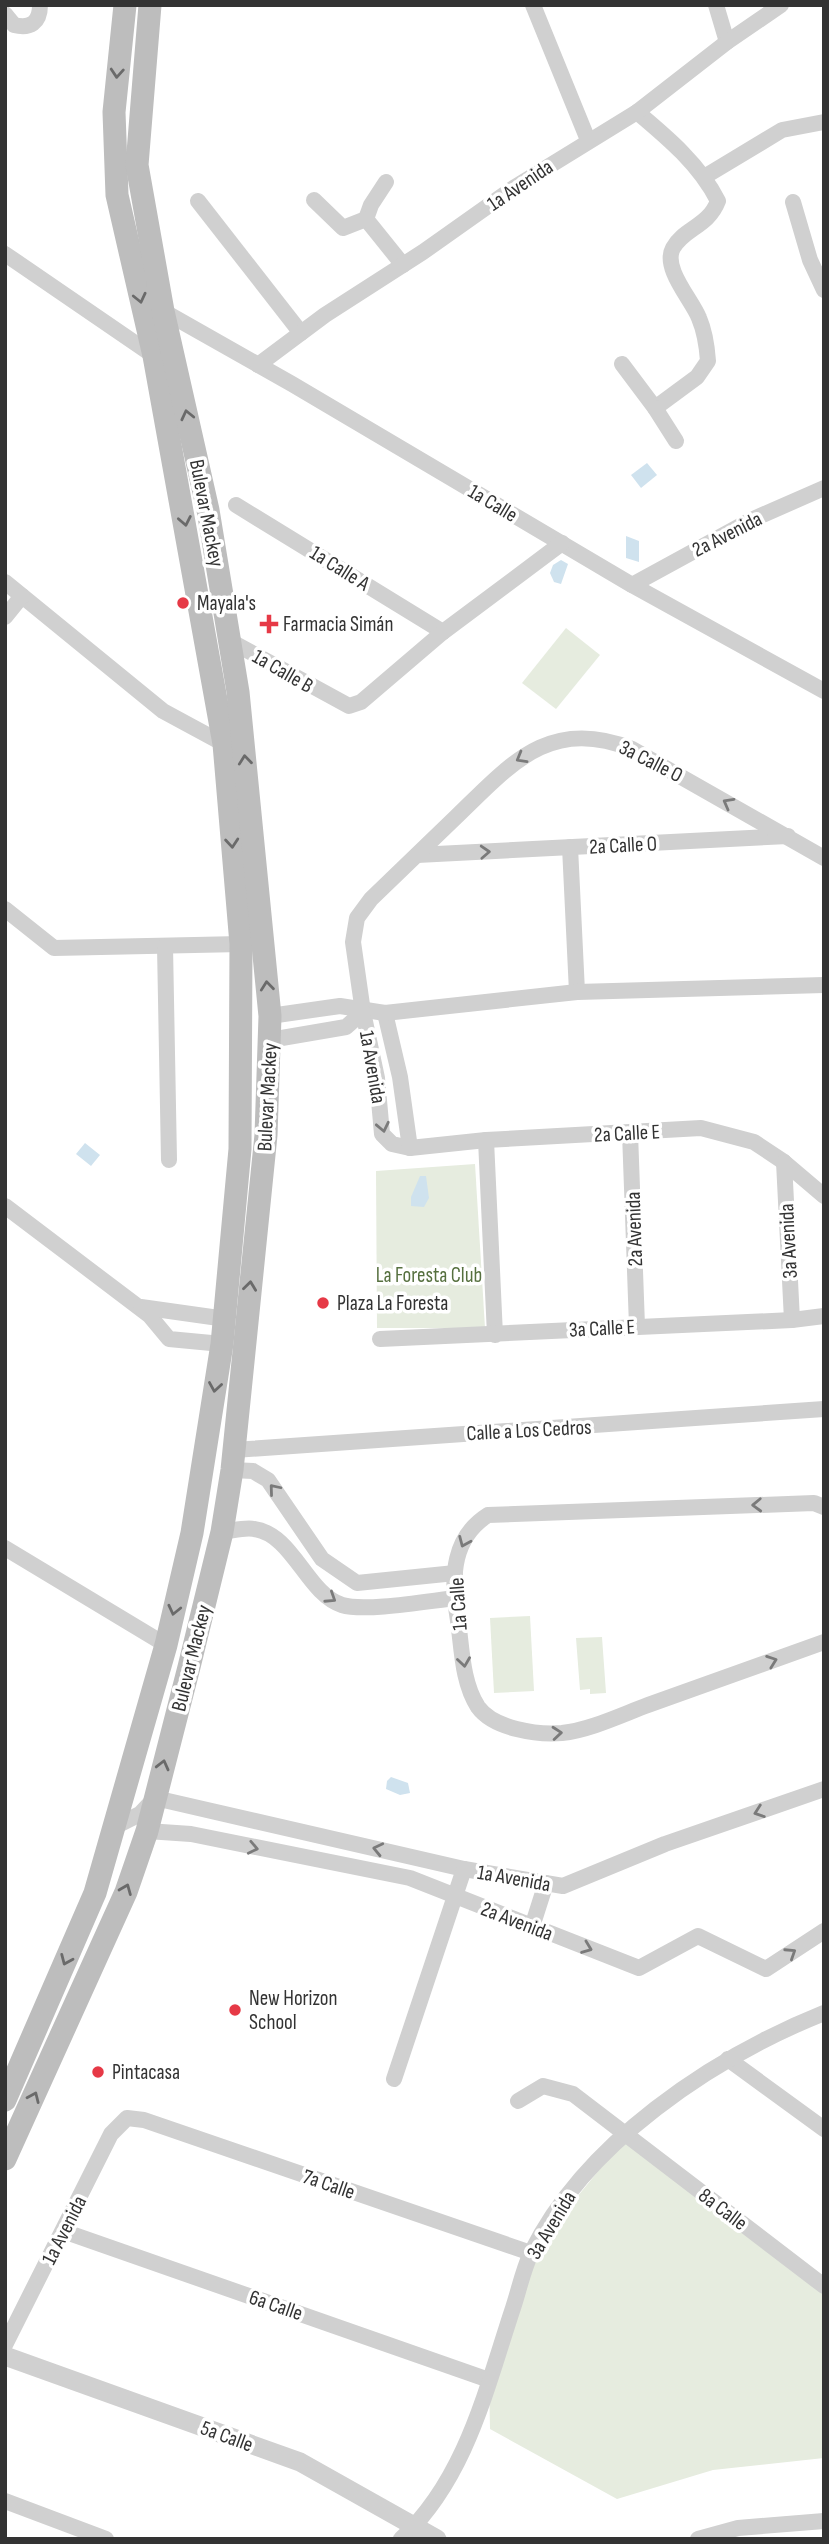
<svg xmlns="http://www.w3.org/2000/svg" width="829" height="2544" font-family="'Sofia Sans Condensed',sans-serif">
<style>
.green{fill:#e6ecdf}
.water{fill:#cfe2ee}
.lines{fill:none;stroke-linecap:round;stroke-linejoin:round}
.minor{stroke:#d0d0d0;stroke-width:16}
.tertiary{stroke:#d0d0d0;stroke-width:19}
.secondary{stroke:#bdbdbd;stroke-width:23}
.oneway{stroke:#6a6a6a}
.oneway2{stroke:#7a7a7a}
.poi-dot{fill:#e63946;stroke:#fff;stroke-width:2.5}
.labels{text-anchor:middle;stroke-width:7;stroke-linejoin:round;paint-order:stroke}
.street-label{font-size:21px;fill:#333;stroke:#fff}
.poi-label{font-size:21px;fill:#333;stroke:#fff;text-anchor:start}
.park-label{font-size:21px;fill:#56703f;stroke:#fff}
</style>
<rect width="100%" height="100%" fill="#fff"/>
<!-- green -->
<g class="green">
<polygon points="566,628 600,655 556,709 522,683"/>
<polygon points="475,1164 485,1328 377,1328 376,1171"/>
<polygon points="530,1616 534,1691 494,1693 490,1618"/>
<polygon points="602,1637 606,1693 590,1694 590,1689 580,1690 576,1638"/>
<polygon points="623,2141 824,2293 824,2458 713,2470 617,2499 490,2429 489,2380 531,2253"/>
</g>
<!-- water -->
<g class="water">
<polygon points="647,463 657,475 641,488 631,475"/>
<polygon points="626,536 639,541 639,562 626,558"/>
<polygon points="561,560 568,564 561,584 554,582 550,573 553,565"/>
<polygon points="85,1143 100,1155 91,1166 76,1154"/>
<polygon points="420,1176 426,1176 429,1198 424,1207 411,1206 411,1197"/>
<polygon points="391,1777 408,1783 410,1793 400,1795 386,1789 387,1781"/>
</g>
<g class="lines">
<!-- minor -->
<g class="minor">
<polyline points="533,5 588,140"/>
<polyline points="716,5 727,42"/>
<path d="M5 14 14 25C30 29 40 23 40 5"/>
<polyline points="704,177 782,130 824,122"/>
<polyline points="386,182 371,205 366,219 403,265"/>
<polyline points="314,200 343,228 366,219"/>
<polyline points="198,201 301,333"/>
<polyline points="793,202 810,260 824,290"/>
<polyline points="5,254 154,356"/>
<polyline points="163,311 292,384 632,585 824,691"/>
<path d="M622 364 655 408 697 377 708 361C707 347 705 332 699 318 692 300 662 268 673 248 684 228 708 227 718 201 700 165 668 138 637 112"/>
<polyline points="258,365 325,315 423,252 512,189 637,112 727,42 781,5"/>
<polyline points="655,408 676,441"/>
<polyline points="236,505 443,632"/>
<polyline points="5,582 163,711 224,744"/>
<polyline points="632,585 751,520 824,488"/>
<polyline points="5,617 22,596"/>
<polyline points="230,641 349,706 361,702 443,632 562,543"/>
<polyline points="570,847 577,992"/>
<polyline points="417,855 788,836"/>
<path d="M824 858 632 749C549 716 510 765 456 817 428 844 399 872 371 899L357 918 353 942 363 1012 377 1078 382 1134 392 1144 410 1148 486 1140 701 1128 754 1142 784 1162 824 1196"/>
<polyline points="5,909 54,948 241,944"/>
<polyline points="165,946 169,1160"/>
<polyline points="385,1013 400,1077 410,1148"/>
<polyline points="270,1016 340,1006 385,1013 577,992 824,985"/>
<polyline points="270,1040 346,1027 363,1012"/>
<polyline points="630,1133 637,1326"/>
<polyline points="486,1140 495,1335"/>
<polyline points="784,1162 792,1320"/>
<polyline points="5,1206 149,1315 169,1339 222,1344"/>
<polyline points="141,1307 226,1319"/>
<polyline points="380,1339 792,1320 824,1316"/>
<polyline points="234,1450 824,1409"/>
<polyline points="232,1470 253,1471 268,1480 322,1559 357,1583 455,1573"/>
<path d="M824 1507 814 1503 488 1515C453 1537 451 1576 457 1614 462 1644 461 1681 478 1707 494 1729 537 1735 562 1733 590 1730 621 1715 648 1705 707 1684 765 1663 824 1642"/>
<path d="M222 1532C232 1531 245 1527 254 1529 293 1534 307 1594 342 1605 365 1612 428 1601 455 1598"/>
<polyline points="5,1548 166,1645"/>
<polyline points="114,1827 140,1814 155,1798 464,1869 563,1886 665,1844 824,1789"/>
<polyline points="147,1831 191,1834 410,1878 639,1968 698,1936 766,1969 824,1931"/>
<polyline points="532,1927 546,1883"/>
<polyline points="728,2059 824,2129"/>
<polyline points="394,2079 464,1869"/>
<polyline points="518,2101 543,2086 573,2094 824,2286"/>
<polyline points="63,2231 489,2380"/>
<polyline points="5,2345 111,2134 127,2118 144,2120 531,2253"/>
<polyline points="5,2501 106,2539"/>
<path d="M401 2539C466 2479 486 2389 513 2308 519 2290 523 2270 531 2253 585 2143 712 2058 824 2013"/>
<polyline points="698,2539 738,2528 824,2521"/>
</g>
<!-- tertiary -->
<polyline class="tertiary" points="5,2356 300,2462 437,2539"/>
<!-- secondary -->
<g class="secondary">
<polyline points="5,2100 95,1893 166,1645 192,1533 222,1344 240,1149 241,944 224,744 154,356 117,195 114,112 125,5"/>
<polyline points="5,2159 126,1892 147,1831 189,1667 222,1532 232,1470 266,1135 270,1016 238,692 208,510 163,311 137,165 150,5"/>
</g>
</g>
<!-- one-way arrows -->
<defs><path id="oneway-chevron" d="M-2-3.5L2.5 0L-2 3.5" fill="none" stroke-width="1.6" stroke-linecap="round" stroke-linejoin="round" transform="scale(1.75)"/></defs>
<g class="oneway">
<use href="#oneway-chevron" transform="translate(117 73) rotate(94)"/>
<use href="#oneway-chevron" transform="translate(140 298) rotate(77)"/>
<use href="#oneway-chevron" transform="translate(187 415) rotate(-103)"/>
<use href="#oneway-chevron" transform="translate(185 521) rotate(79)"/>
<use href="#oneway-chevron" transform="translate(245 760) rotate(-96)"/>
<use href="#oneway-chevron" transform="translate(232 843) rotate(85)"/>
<use href="#oneway-chevron" transform="translate(267 986) rotate(-96)"/>
<use href="#oneway-chevron" transform="translate(250 1286) rotate(-83)"/>
<use href="#oneway-chevron" transform="translate(215 1387) rotate(99)"/>
<use href="#oneway-chevron" transform="translate(174 1610) rotate(103)"/>
<use href="#oneway-chevron" transform="translate(163 1765) rotate(-76)"/>
<use href="#oneway-chevron" transform="translate(126 1889) rotate(-68)"/>
<use href="#oneway-chevron" transform="translate(66 1960) rotate(113)"/>
<use href="#oneway-chevron" transform="translate(34 2097) rotate(-66)"/>
</g>
<g class="oneway2">
<use href="#oneway-chevron" transform="translate(521 758) rotate(150)"/>
<use href="#oneway-chevron" transform="translate(728 803) rotate(-151)"/>
<use href="#oneway-chevron" transform="translate(485 852) rotate(-3)"/>
<use href="#oneway-chevron" transform="translate(383 1127) rotate(78)"/>
<use href="#oneway-chevron" transform="translate(274 1489) rotate(-130)"/>
<use href="#oneway-chevron" transform="translate(757 1505) rotate(178)"/>
<use href="#oneway-chevron" transform="translate(464 1542) rotate(113)"/>
<use href="#oneway-chevron" transform="translate(331 1598) rotate(33)"/>
<use href="#oneway-chevron" transform="translate(772 1661) rotate(-20)"/>
<use href="#oneway-chevron" transform="translate(464 1662) rotate(82)"/>
<use href="#oneway-chevron" transform="translate(557 1733) rotate(-5)"/>
<use href="#oneway-chevron" transform="translate(759 1812) rotate(161)"/>
<use href="#oneway-chevron" transform="translate(253 1848) rotate(12)"/>
<use href="#oneway-chevron" transform="translate(378 1849) rotate(-167)"/>
<use href="#oneway-chevron" transform="translate(587 1948) rotate(21)"/>
<use href="#oneway-chevron" transform="translate(791 1953) rotate(-33)"/>
</g>
<!-- markers -->
<g class="poi-dot">
<circle cx="183" cy="603" r="7"/>
<path d="M265.5 613.5h7v7h7v7h-7v7h-7v-7h-7v-7h7z"/>
<circle cx="323" cy="1303" r="7"/>
<circle cx="235" cy="2010" r="7"/>
<circle cx="98" cy="2072" r="7"/>
</g>
<g class="labels">
<!-- street labels -->
<g class="street-label">
<text transform="translate(520 185) rotate(-34)" y="7">1a Avenida</text>
<text transform="translate(493 503) rotate(31)" y="7">1a Calle</text>
<text transform="translate(207 513) rotate(79)" y="7">Bulevar Mackey</text>
<text transform="translate(727 534) rotate(-27)" y="7">2a Avenida</text>
<text transform="translate(340 568) rotate(32)" y="7">1a Calle A</text>
<text transform="translate(283 671) rotate(30)" y="7">1a Calle B</text>
<text transform="translate(651 761) rotate(27)" y="7">3a Calle O</text>
<text transform="translate(623 845) rotate(-3)" y="7">2a Calle O</text>
<text transform="translate(373 1067) rotate(80)" y="7">1a Avenida</text>
<text transform="translate(267 1097) rotate(-87)" y="7">Bulevar Mackey</text>
<text transform="translate(627 1133) rotate(-3)" y="7">2a Calle E</text>
<text transform="translate(634 1229) rotate(-92)" y="7">2a Avenida</text>
<text transform="translate(788 1241) rotate(-93)" y="7">3a Avenida</text>
<text transform="translate(602 1328) rotate(-3)" y="7">3a Calle E</text>
<text transform="translate(529 1430) rotate(-3)" y="7">Calle a Los Cedros</text>
<text transform="translate(458 1604) rotate(-94)" y="7">1a Calle</text>
<text transform="translate(191 1658) rotate(-76)" y="7">Bulevar Mackey</text>
<text transform="translate(514 1878) rotate(10)" y="7">1a Avenida</text>
<text transform="translate(517 1921) rotate(21)" y="7">2a Avenida</text>
<text transform="translate(329 2184) rotate(19)" y="7">7a Calle</text>
<text transform="translate(723 2209) rotate(37)" y="7">8a Calle</text>
<text transform="translate(551 2225) rotate(-59)" y="7">3a Avenida</text>
<text transform="translate(64 2230) rotate(-63)" y="7">1a Avenida</text>
<text transform="translate(276 2305) rotate(19)" y="7">6a Calle</text>
<text transform="translate(227 2436) rotate(20)" y="7">5a Calle</text>
</g>
<!-- poi labels -->
<g class="poi-label">
<text x="197" y="610">Mayala's</text>
<text x="283" y="631">Farmacia Simán</text>
<text x="337" y="1310">Plaza La Foresta</text>
<text x="249" y="2005">New Horizon<tspan x="249" dy="24">School</tspan></text>
<text x="112" y="2079">Pintacasa</text>
</g>
<!-- park labels -->
<g class="park-label">
<text x="429" y="1282">La Foresta Club</text>
</g>
</g>
<!-- border -->
<rect width="829" height="2544" fill="none" stroke="#333333" stroke-width="14"/>
</svg>
